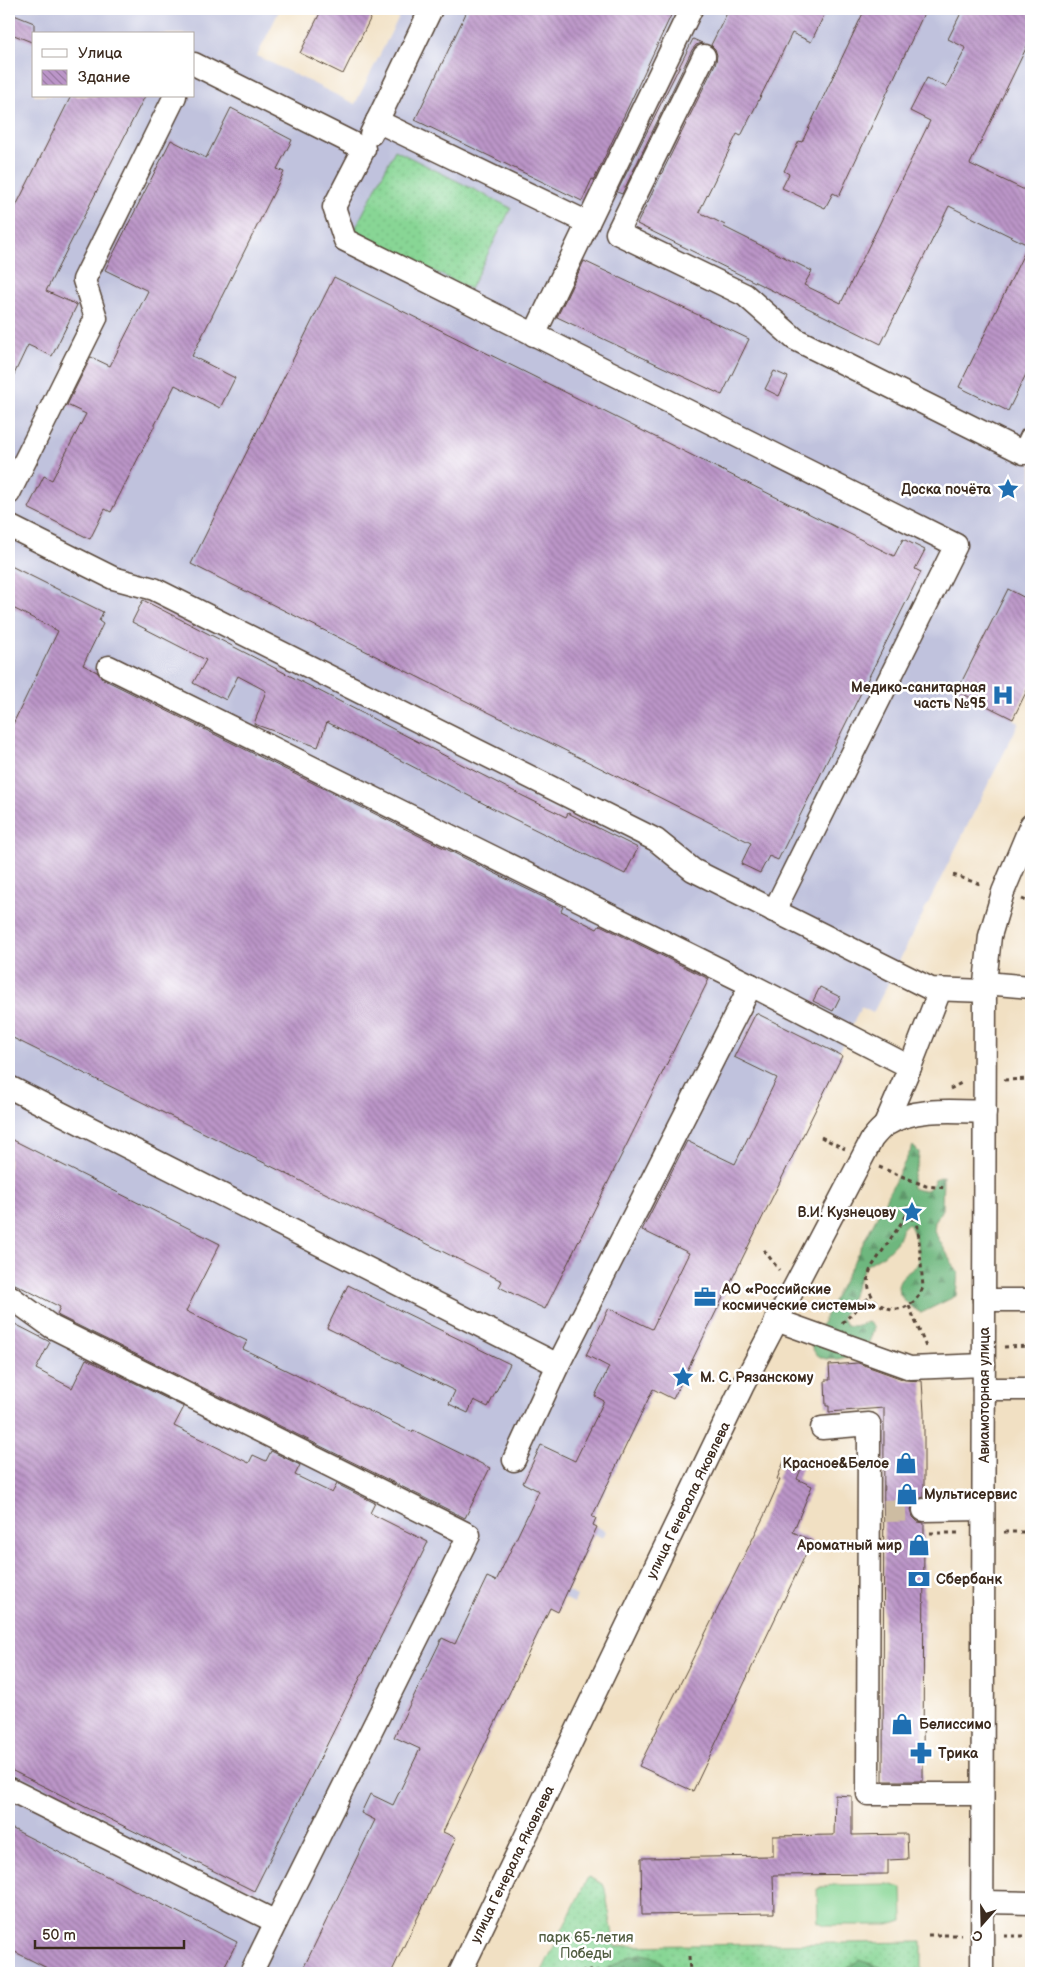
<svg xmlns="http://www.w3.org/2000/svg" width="1040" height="1982" font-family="'Balsamiq Sans',sans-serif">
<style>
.industrial{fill:#c0c2dd;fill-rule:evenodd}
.grass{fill:url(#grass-dots);stroke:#62805a}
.forest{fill:url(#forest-firs);stroke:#54704e}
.pitch{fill:#88d695;stroke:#62805a}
.building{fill:url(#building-back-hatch)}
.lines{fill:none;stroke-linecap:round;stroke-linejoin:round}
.minor-tunnel{stroke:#cdbca2;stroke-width:22;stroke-dasharray:22 11;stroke-linecap:butt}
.minor-casing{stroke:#564537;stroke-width:25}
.path{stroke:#564537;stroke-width:3;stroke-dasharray:4 4;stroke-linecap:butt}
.minor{stroke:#fff;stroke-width:22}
.labels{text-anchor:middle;stroke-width:5;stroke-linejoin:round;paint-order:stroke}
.poi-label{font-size:14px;font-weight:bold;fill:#3b2a1e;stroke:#fff;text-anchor:start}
.street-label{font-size:14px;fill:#3b2a1e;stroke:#fff}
.park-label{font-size:14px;fill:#525e42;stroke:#fff}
</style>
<defs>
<pattern id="grass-dots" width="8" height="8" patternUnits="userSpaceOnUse" patternTransform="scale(1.25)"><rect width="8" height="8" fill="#88d695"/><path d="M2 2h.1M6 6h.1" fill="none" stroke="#76b880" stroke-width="1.8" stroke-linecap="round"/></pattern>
<pattern id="forest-firs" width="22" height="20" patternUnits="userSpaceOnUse" patternTransform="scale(1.25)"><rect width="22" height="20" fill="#6eb77e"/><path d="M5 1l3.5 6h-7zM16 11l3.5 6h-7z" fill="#5c9567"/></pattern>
<pattern id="building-back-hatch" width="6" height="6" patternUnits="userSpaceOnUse" patternTransform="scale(1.25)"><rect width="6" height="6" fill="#bb95c8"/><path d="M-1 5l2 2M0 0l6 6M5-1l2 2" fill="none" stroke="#997aa2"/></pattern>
</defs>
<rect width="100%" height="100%" fill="#fff"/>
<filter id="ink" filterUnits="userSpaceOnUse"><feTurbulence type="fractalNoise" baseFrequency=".02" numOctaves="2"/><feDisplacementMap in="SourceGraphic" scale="10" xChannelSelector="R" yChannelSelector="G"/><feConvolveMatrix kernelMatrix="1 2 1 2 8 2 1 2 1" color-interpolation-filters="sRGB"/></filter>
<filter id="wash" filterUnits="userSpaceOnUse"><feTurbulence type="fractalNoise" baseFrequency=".0096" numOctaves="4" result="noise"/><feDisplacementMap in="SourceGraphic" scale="20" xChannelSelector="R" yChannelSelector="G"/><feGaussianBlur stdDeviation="1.12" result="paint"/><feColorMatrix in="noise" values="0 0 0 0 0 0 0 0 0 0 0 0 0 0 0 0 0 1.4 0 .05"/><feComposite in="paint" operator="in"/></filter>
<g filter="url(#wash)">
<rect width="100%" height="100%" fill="#f1e0c3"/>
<!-- industrial -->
<path class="industrial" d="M9 9H280L257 56 355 104 403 9H1031V682L1013 719 1019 723 873 1013 861 1007 838 1053 842 1055 673 1399 639 1382 632 1396 647 1403 593 1516 596 1518 593 1525 606 1531 603 1538 594 1534 567 1591 577 1596 574 1603 564 1598 558 1612 550 1608 444 1829 431 1823 430 1826 456 1838 391 1973H9ZM34 34H194V96H34Z"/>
<!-- grass -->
<g class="grass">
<polygon points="395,150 511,208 470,289 354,231"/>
<polygon points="588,1877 603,1884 605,1889 615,1946 922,1942 922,1973 541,1973"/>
</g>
<!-- forest -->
<g class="forest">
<path d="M913 1146 919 1152C920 1165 910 1175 912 1188 924 1193 931 1190 935 1179L943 1176 942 1209 935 1222 934 1231 958 1273 956 1296 921 1313C911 1307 892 1294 900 1280 904 1273 914 1270 917 1264 922 1255 914 1230 908 1223L902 1229 896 1243 885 1254 865 1266 842 1318 846 1325 854 1326 868 1322 874 1327C872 1334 870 1344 864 1348 848 1360 815 1369 810 1341L819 1329Z"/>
<polygon points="640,1954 653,1956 675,1973 600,1973 628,1957"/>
<polygon points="859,1960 899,1973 840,1973"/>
</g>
<!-- pitch -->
<polygon class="pitch" points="888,1884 902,1888 903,1921 888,1925 825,1925 818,1922 817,1889 832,1885"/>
<g id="blocks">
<!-- building -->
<g class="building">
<polygon points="322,9 375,9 343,74 300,53"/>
<polygon points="468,9 674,9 594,180 592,179 582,201 415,120"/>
<polygon points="729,9 827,9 811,42 792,33 741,136 737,134 699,212 725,225 724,227 812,271 804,285 841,303 930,121 910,111 927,78 946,87 966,48 948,39 963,9 1031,9 1031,38 970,164 1031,193 1031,364 1008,411 959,387 1028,245 949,206 881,344 637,224 716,62 717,55 715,49 711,45"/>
<polygon points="865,9 926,9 839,196 833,193 825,208 782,188 789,174 784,171 799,141 802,142"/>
<polygon points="9,13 34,23 34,43 9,33"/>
<polygon points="693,39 702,43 696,45 692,50 622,194 617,192"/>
<polygon points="71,96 145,96 46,291 77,305 52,356 28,345 9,385 9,220"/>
<polygon points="231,108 292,140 277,169 284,172 192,356 235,378 220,408 175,385 111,512 105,509 90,539 28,508 44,476 52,480 86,414 67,405 91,357 110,366 148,291 105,270 171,140 206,158"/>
<polygon points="584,261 749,339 722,395 557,317"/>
<polygon points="334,277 894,556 903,539 925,550 915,569 921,572 778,860 769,856 760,873 741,864 751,843 191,564"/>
<polygon points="774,371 788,377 779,396 765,389"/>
<polygon points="9,565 103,612 99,621 103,624 83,665 97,672 103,679 563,907 561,911 597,929 600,925 709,979 545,1309 499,1287 502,1281 9,1036 9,732 58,631 9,606"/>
<polygon points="1008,589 1031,601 1031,682 1013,719 957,691"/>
<polygon points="143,600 523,796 566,817 568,813 638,848 625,874 498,811 327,722 318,747 254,724 266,691 238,676 226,700 193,683 206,660 132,622"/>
<polygon points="820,987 840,997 833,1011 813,1001"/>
<polygon points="756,1013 842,1056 673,1399 653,1389 592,1517 596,1518 593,1525 597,1527 567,1592 558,1612 550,1608 443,1832 456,1838 391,1973 301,1973 375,1820 361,1813 370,1794 393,1805 420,1749 394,1737 442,1638 455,1644 487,1577 496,1581 539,1491 523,1483 541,1445 575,1461 604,1401 595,1396 609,1367 586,1355 609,1308 652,1329 689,1253 642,1230 687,1141 735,1164 777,1078 734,1057"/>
<polygon points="9,1138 220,1244 186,1311 247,1341 243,1349 412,1432 413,1430 490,1468 465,1518 59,1316 57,1314 60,1307 9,1281"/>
<polygon points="348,1285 510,1364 488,1407 474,1400 468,1413 449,1404 455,1391 327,1328"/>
<polygon points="9,1321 50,1342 36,1369 72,1388 86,1359 184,1407 174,1426 249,1463 253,1455 266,1461 271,1451 300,1465 295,1475 332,1493 337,1484 375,1503 370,1513 428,1542 254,1891 9,1769"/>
<polygon points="858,1363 905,1380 922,1381 924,1413 924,1497 917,1499 913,1503 911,1510 913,1517 918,1522 924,1523 923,1781 883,1781 884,1408 829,1412 829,1406 826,1406 825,1380 830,1380 829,1365"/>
<polygon points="785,1459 802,1466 797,1479 812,1486 793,1532 812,1541 693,1791 639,1766 764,1516 780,1480 777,1479"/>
<polygon points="835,1795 852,1796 852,1835 907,1834 908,1859 888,1860 888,1874 773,1875 774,1913 642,1915 641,1858 773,1856 773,1836 834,1835"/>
<polygon points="9,1827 237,1942 221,1973 57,1973 9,1949"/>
</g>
</g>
</g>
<g filter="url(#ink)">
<use href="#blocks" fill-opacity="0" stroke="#564537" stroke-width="1"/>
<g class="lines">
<!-- minor-tunnel -->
<polyline class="minor-tunnel" points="884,1511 924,1510"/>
<!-- minor casing -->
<g class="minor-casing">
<g id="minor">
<polyline points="704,56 617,233 745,295 795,339 1024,453 1031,438"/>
<polyline points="194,64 364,149 334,207 345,240 956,545 774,911"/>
<polyline points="377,121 588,223"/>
<polyline points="371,134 431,9"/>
<polyline points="534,335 691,9"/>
<polyline points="9,493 96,318 84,280 175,96"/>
<polyline points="9,526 113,578 154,589 656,840 693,870 931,989 985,991"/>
<polyline points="109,667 751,985"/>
<polyline points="985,983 1031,987"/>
<polyline points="9,1087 558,1365"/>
<polyline points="885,1125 910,1067 940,990"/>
<polyline points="9,1296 52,1327 469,1535 276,1922 9,1789"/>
<polyline points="984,1300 1031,1300"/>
<polyline points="776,1320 910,1368 984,1365"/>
<polyline points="984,1389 1031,1389"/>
<polyline points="822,1428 869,1424 868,1794 982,1794"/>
<polyline points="514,1460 558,1365 751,985 910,1067"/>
<polyline points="924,1510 983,1509"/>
<polyline points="983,1902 1031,1903"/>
<polyline points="251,1973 276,1922"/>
<path d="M460 1973 742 1387 872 1139C876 1134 881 1128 886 1125 914 1107 953 1111 985 1112"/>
<polyline points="982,1973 985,983 990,936 1003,892 1031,825"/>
</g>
</g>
<!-- path -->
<g class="path">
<polyline points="953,875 983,885"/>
<polyline points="1022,899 1031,903"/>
<polyline points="1004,1080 1031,1079"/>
<polyline points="950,1089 963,1082"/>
<polyline points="821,1137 845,1149"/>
<polyline points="879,1167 926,1186 947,1188"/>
<circle cx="912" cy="1212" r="7"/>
<path d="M906 1216 871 1268C856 1308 908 1327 923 1287L917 1217"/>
<polyline points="764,1250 779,1270"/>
<polyline points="909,1306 926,1347"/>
<polyline points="842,1323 871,1296"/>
<polyline points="1004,1347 1031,1346"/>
<polyline points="1004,1532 1031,1532"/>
<polyline points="930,1533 962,1533"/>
<polyline points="928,1935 961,1935"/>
<polyline points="1004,1936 1031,1936"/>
<polyline points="689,1956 690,1973"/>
<polyline points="548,1973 592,1971 658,1973"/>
<polyline points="778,1973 898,1972 898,1973"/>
</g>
<!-- minor -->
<use href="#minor" class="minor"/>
</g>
</g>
<!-- icons -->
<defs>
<g id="sight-bare" transform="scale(1.725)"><path d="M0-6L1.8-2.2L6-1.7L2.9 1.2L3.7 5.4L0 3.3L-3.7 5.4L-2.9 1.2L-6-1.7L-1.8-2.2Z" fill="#1f6fb2" stroke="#fff" stroke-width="2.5" paint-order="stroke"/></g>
<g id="hospital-bare" transform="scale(1.725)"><path d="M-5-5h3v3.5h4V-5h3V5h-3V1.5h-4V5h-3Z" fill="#1f6fb2" stroke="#fff" stroke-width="2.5" paint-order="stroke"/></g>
<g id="office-bare" transform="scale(1.725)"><path d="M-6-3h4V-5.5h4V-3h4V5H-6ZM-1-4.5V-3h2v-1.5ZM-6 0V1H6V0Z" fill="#1f6fb2" stroke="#fff" stroke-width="2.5" paint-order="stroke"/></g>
<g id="shop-bare" transform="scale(1.725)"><path d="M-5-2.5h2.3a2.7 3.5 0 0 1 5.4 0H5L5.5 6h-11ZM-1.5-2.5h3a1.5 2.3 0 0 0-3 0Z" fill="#1f6fb2" stroke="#fff" stroke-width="2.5" paint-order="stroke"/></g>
<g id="bank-bare" transform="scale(1.725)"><path d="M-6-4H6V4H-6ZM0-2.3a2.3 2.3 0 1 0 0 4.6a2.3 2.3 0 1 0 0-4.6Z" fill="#1f6fb2" stroke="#fff" stroke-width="2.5" paint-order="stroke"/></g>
<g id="pharmacy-bare" transform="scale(1.725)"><path d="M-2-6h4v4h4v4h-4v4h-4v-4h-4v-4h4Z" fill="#1f6fb2" stroke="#fff" stroke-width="2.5" paint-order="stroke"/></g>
</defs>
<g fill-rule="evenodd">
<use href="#sight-bare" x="1008" y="489"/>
<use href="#hospital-bare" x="1003" y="695"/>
<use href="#sight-bare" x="912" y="1212"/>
<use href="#office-bare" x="705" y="1297"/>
<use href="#sight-bare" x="683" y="1377"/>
<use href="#shop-bare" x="906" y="1463"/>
<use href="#shop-bare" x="907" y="1494"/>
<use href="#shop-bare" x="919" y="1545"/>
<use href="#bank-bare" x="919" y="1579"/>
<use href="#shop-bare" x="902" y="1724"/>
<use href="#pharmacy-bare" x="921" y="1753"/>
</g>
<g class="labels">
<!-- poi labels -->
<g class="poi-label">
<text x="991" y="494" text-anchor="end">Доска почёта</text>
<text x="986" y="692" text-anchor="end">Медико-санитарная<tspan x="986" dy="16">часть №95</tspan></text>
<text x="896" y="1217" text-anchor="end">В.И. Кузнецову</text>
<text x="722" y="1294">АО «Российские<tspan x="722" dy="16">космические системы»</tspan></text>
<text x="700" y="1382">М. С. Рязанскому</text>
<text x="889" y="1468" text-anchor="end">Красное&amp;Белое</text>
<text x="924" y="1499">Мультисервис</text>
<text x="902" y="1550" text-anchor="end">Ароматный мир</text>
<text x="936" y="1584">Сбербанк</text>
<text x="919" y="1729">Белиссимо</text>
<text x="938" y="1758">Трика</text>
</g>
<!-- street labels -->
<g class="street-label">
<text transform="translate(984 1395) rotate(-90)" y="5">Авиамоторная улица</text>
<text transform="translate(688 1500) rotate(-64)" y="5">улица Генерала Яковлева</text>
<text transform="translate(512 1864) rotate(-64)" y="5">улица Генерала Яковлева</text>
</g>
<!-- park labels -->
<g class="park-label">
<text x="586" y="1942">парк 65-летия<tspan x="586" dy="16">Победы</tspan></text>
</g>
</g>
<!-- margin -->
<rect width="1040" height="1982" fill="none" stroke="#fff" stroke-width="30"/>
<!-- legend -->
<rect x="32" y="32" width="162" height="65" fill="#ffffff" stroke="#b1aaa5"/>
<rect x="42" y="49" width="25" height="8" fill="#ffffff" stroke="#b1aaa5"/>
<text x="78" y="58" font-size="15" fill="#3b2a1e">Улица</text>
<rect x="42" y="70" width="25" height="15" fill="url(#building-back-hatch)" stroke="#b1aaa5"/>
<text x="78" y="82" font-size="15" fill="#3b2a1e">Здание</text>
<!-- north arrow -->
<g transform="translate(982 1924) rotate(200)" stroke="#ffffff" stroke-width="4" paint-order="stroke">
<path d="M0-4L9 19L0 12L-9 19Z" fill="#3b2a1e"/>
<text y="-8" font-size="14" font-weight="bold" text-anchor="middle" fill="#3b2a1e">С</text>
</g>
<!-- scale -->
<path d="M35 1940v8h149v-8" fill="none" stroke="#3b2a1e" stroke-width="2.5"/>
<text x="42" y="1940" font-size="15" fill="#3b2a1e" stroke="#ffffff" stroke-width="4" paint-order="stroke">50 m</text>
</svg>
